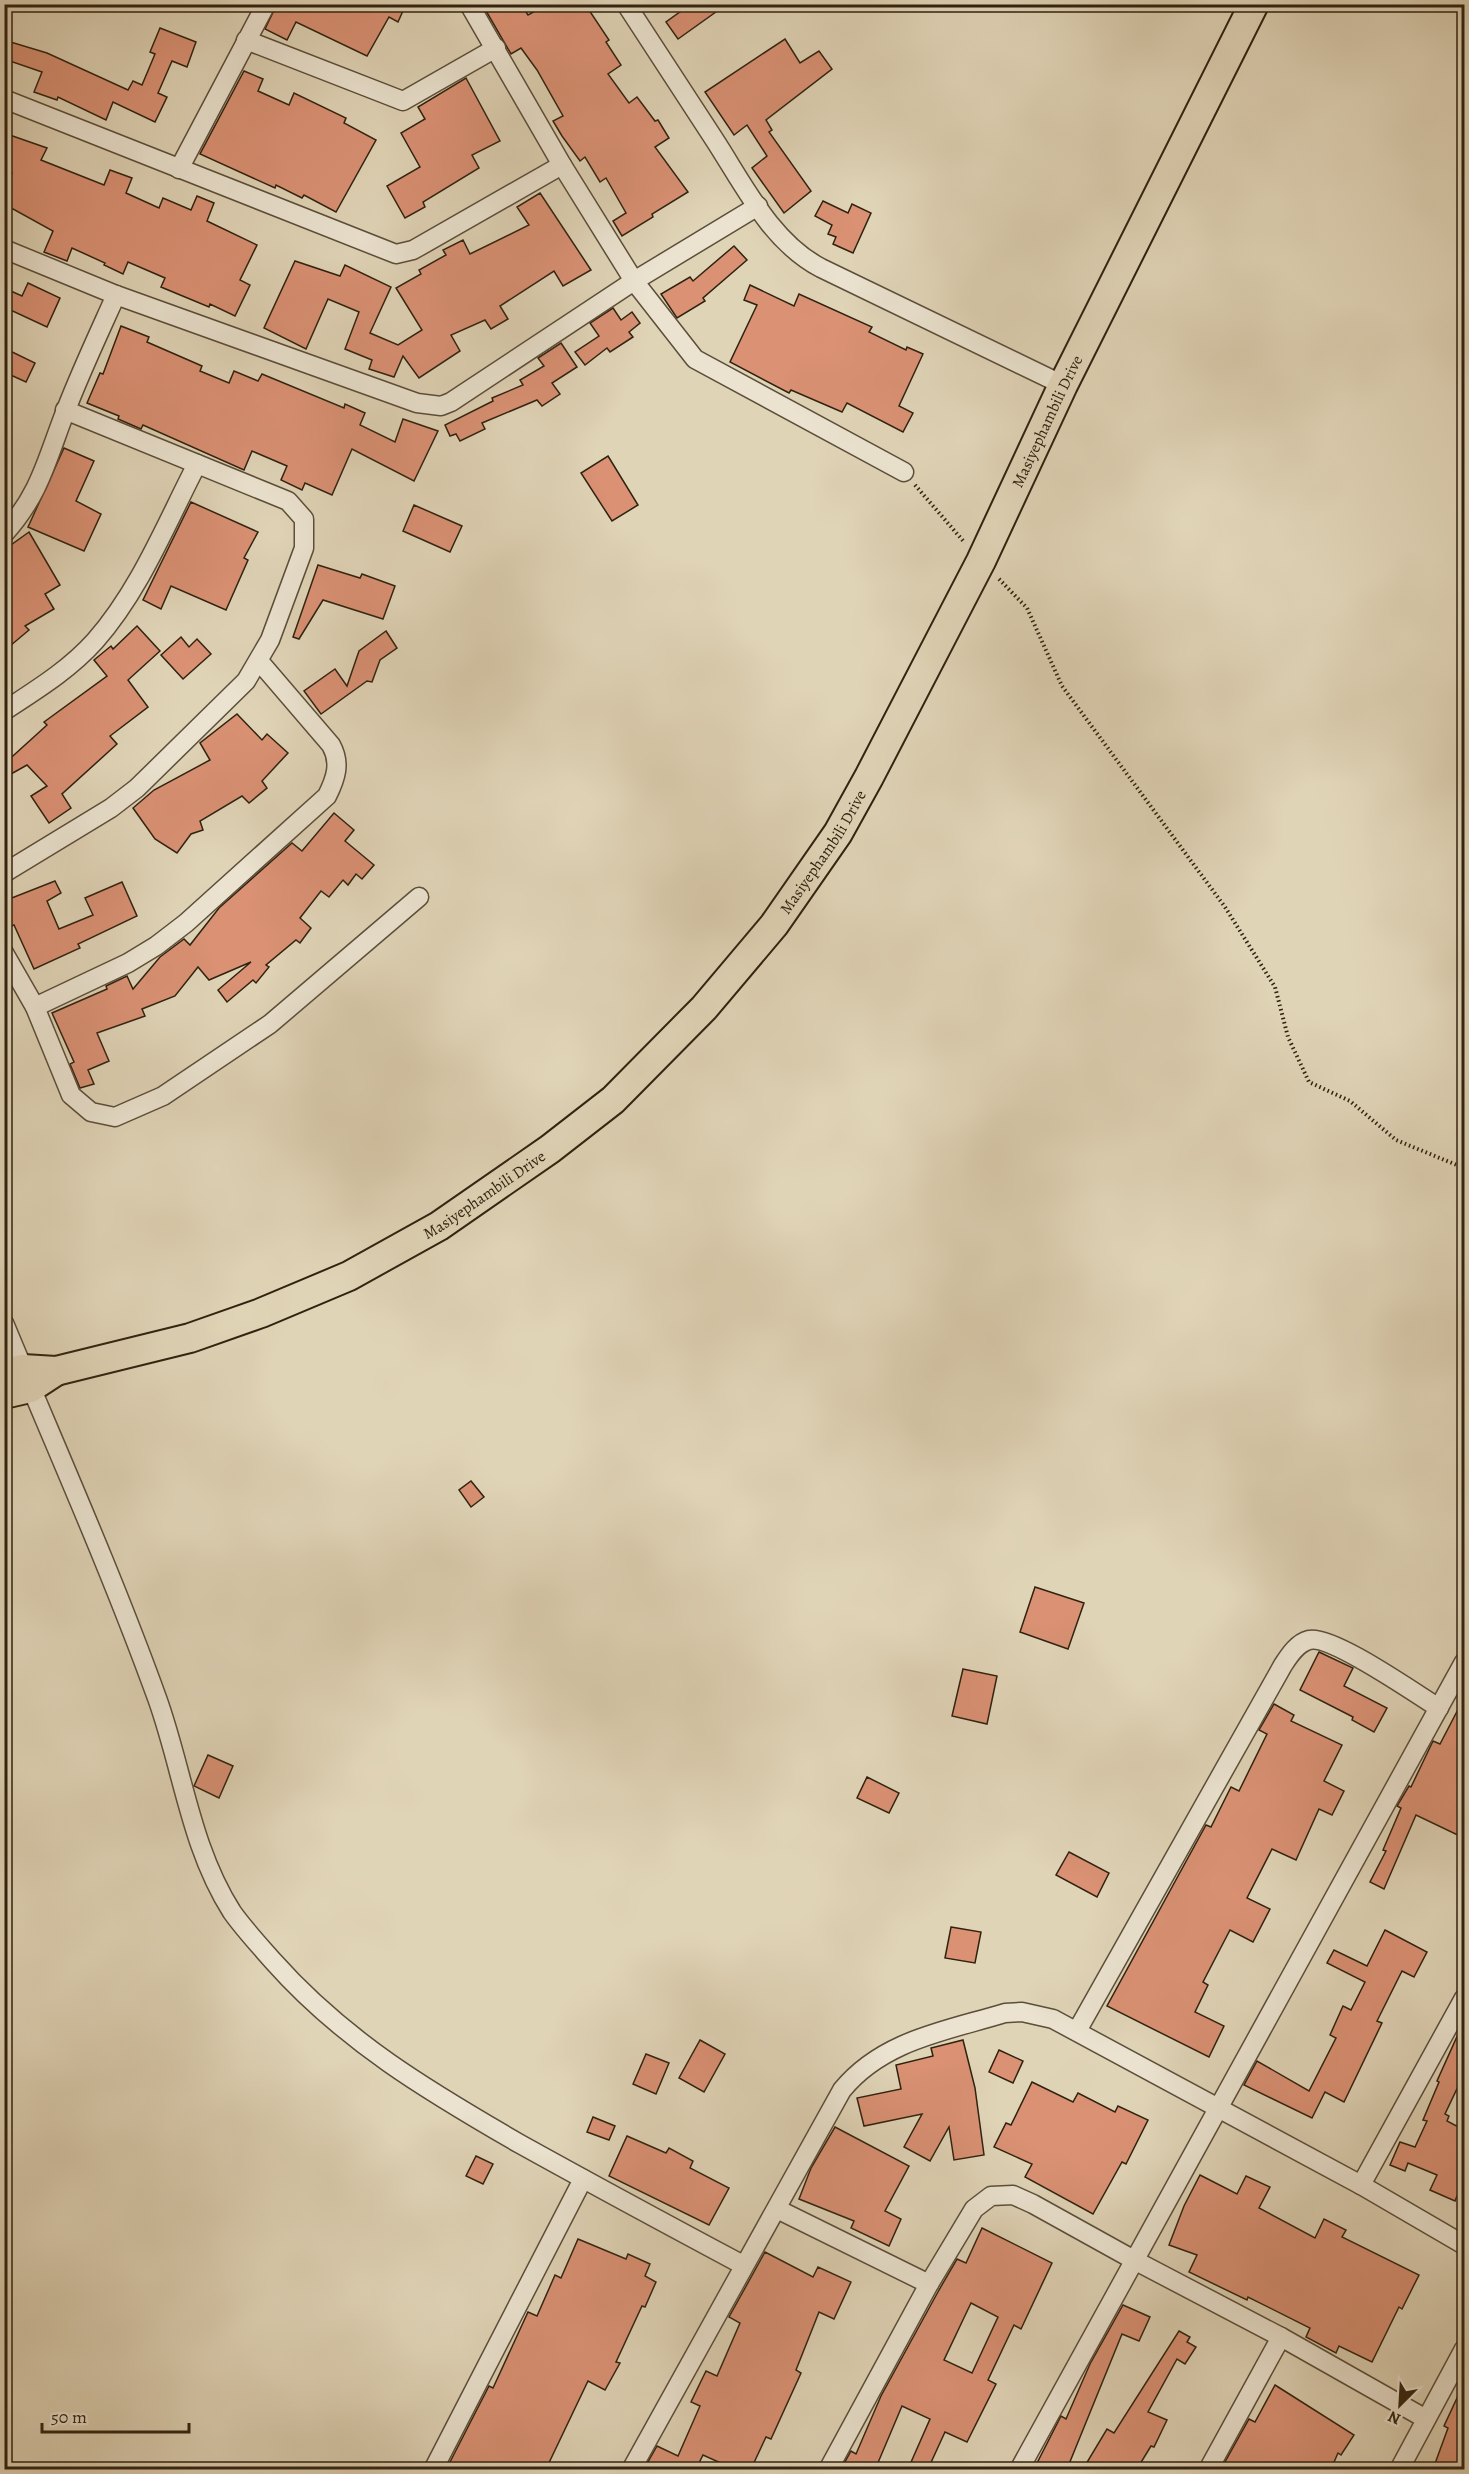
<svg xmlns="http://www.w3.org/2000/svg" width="1469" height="2474" font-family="Alegreya,serif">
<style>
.building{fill:#da9174;stroke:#2f2210;stroke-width:1.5;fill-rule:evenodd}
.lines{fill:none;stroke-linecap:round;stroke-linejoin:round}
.street-casing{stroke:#5b4e3a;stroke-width:21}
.primary-casing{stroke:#2f2210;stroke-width:32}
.path{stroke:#2f2210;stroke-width:4;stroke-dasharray:1.5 3;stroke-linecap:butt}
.street{stroke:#ebe3d0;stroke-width:18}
.primary{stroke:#e0d4b7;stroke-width:28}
.labels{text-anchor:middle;stroke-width:5;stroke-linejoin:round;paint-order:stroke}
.street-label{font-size:16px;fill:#2f2210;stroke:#ebe3d0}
</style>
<rect width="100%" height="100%" fill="#e0d4b7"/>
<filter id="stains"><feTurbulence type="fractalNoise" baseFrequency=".00333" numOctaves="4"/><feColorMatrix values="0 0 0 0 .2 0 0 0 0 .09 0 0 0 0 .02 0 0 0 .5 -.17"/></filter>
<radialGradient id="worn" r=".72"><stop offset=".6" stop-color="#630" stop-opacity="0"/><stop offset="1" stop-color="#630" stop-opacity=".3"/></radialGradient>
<!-- building -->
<g class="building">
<polygon points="277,4 406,4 398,22 389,17 367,56 296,22 287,40 265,29"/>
<polygon points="482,4 521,4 528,15 548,4 585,4 609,40 606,42 621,65 608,74 629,103 637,97 655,121 658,120 669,138 655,147 688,192 652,214 653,217 622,236 613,221 626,213 606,178 600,182 585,157 580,161 562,136 553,121 563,116 537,70 521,48 511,54"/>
<polygon points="691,4 727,4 678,39 666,22"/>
<polygon points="160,28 196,42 187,67 172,61 158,93 167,97 155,122 113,102 106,120 58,97 57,100 34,92 42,72 4,59 4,40 47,53 128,90 133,81 142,85 155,54 150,52"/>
<polygon points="785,39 800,63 819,51 832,69 766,120 772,130 769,132 811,191 784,213 752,168 767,156 747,125 734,135 705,92"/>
<polygon points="244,71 263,79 258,91 289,105 294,93 346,118 344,123 376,140 336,212 304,195 302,198 276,185 275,188 200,154"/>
<polygon points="466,78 500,141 472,155 479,168 423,202 425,207 405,218 387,186 420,167 401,133 425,119 418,107"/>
<polygon points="4,133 47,148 41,160 104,185 110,170 132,178 126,193 159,208 163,198 191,210 197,196 214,203 207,221 257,245 240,280 250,285 235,316 210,304 209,307 161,287 165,278 128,262 123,274 104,265 105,263 72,248 67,261 44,252 53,231 4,204 4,189 12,173 4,170"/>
<polygon points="540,193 591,270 563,286 554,271 500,306 508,319 491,329 485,320 451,335 460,351 419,378 403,356 394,377 369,369 372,360 345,349 359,312 328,299 306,349 264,328 295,261 340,276 345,265 391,287 370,333 398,345 422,330 396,288 421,274 419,270 446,255 443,250 463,240 470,254 529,225 517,207"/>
<polygon points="823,201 848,213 852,204 871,213 853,253 833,244 836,237 828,234 832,225 815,216"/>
<polygon points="734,246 747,260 703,298 705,301 677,318 661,294 690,277 693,281"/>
<polygon points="28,283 60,298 47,327 4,307 4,288 22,296"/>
<polygon points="750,285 794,306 799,294 872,327 869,332 906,350 907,347 923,354 899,406 913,413 903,432 847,403 842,412 791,390 789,393 730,362 757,305 744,300"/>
<polygon points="613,308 621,320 632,312 640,323 629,332 633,337 610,352 607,348 585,365 575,352 599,336 590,323"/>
<polygon points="121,326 149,337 147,342 202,366 200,371 229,383 234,371 258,381 262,374 344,408 345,404 365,413 360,425 395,442 403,419 438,431 414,481 352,449 332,495 305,483 302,490 281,480 287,466 252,451 244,470 143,425 141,429 118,419 119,416 87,403 100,373 103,374"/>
<polygon points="561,343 577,367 552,383 560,394 542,406 537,400 482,423 485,429 460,441 456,434 450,436 445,425 493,401 492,398 523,385 520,380 544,366 538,358"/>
<polygon points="4,348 35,363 26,382 4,372"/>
<polygon points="64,448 94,461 76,501 101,514 84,551 28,527"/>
<polygon points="608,456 638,505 612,521 581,473"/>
<polygon points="191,502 258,532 244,558 248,560 226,610 171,586 161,609 143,600"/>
<polygon points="414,505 462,526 450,552 403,531"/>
<polygon points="29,532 60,585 45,594 54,609 25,626 29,630 4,651 4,550"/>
<polygon points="318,565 360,578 362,574 395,586 383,619 323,600 299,639 293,637"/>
<polygon points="137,626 160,651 128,680 148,707 110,736 117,744 62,794 71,808 49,823 31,796 47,786 27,765 4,778 4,764 47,725 44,722 107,676 94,660 111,646 113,649"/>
<polygon points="386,631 397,648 380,660 372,682 367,681 321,714 304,691 335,669 347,686 359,651"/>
<polygon points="181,637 189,647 197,639 211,654 183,679 161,655"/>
<polygon points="237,714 262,740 267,734 288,753 262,781 267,788 249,803 242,796 200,821 203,830 191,834 177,853 155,839 133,808 154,790 210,760 200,743"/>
<polygon points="334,813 354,830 345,841 374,865 362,879 356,874 348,885 343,880 329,897 321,891 300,918 311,928 300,943 296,940 266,965 269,967 256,983 253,980 227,1002 218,990 251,962 209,980 198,967 175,996 142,1009 145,1016 97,1033 109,1061 88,1070 94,1084 80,1088 70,1064 74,1062 52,1013 107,989 106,986 127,976 133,989 160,957 184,939 190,945 219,908 292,843 302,851"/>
<polygon points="55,881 61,893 47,901 59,929 93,915 85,898 122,882 137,916 78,944 80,948 34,969 14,925 4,929 4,901"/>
<polygon points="471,1481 484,1497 471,1507 459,1490"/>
<polygon points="1035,1587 1084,1603 1068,1649 1020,1632"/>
<polygon points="1319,1652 1353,1668 1344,1686 1387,1708 1374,1732 1352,1720 1353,1717 1300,1690"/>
<polygon points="963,1669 997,1676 987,1724 952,1716"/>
<polygon points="1464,1698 1464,1838 1416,1815 1384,1889 1370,1882 1386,1851 1383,1850 1401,1808 1397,1806 1409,1786 1411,1787 1433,1741 1440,1744"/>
<polygon points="1274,1704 1294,1715 1291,1721 1342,1745 1324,1781 1344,1791 1332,1815 1319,1809 1296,1860 1272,1849 1247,1898 1270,1909 1253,1942 1230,1930 1203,1982 1208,1985 1195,2012 1224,2026 1209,2057 1107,2006 1206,1825 1211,1827 1231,1787 1239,1791 1267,1734 1259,1730"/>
<polygon points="208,1755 233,1766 219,1798 194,1786"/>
<polygon points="867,1777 899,1793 889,1813 857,1798"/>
<polygon points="1069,1852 1109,1873 1097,1897 1056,1875"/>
<polygon points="951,1927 981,1932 975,1963 945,1958"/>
<polygon points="1385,1930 1427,1952 1414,1977 1402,1971 1377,2021 1382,2023 1344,2102 1325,2092 1312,2118 1244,2085 1257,2061 1309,2091 1336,2038 1330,2035 1343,2006 1351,2010 1365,1982 1327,1963 1334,1950 1367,1966"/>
<polygon points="1464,2021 1464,2074 1445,2114 1449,2116 1447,2121 1464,2130 1464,2179 1455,2201 1430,2190 1437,2175 1408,2163 1405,2171 1390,2165 1400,2142 1415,2147 1427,2121 1423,2120 1439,2082 1437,2081"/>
<polygon points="700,2040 725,2054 704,2092 679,2078"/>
<polygon points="963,2040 975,2088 984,2155 954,2160 949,2127 930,2161 904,2147 922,2114 864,2126 857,2098 901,2089 896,2065 933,2056 931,2048"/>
<polygon points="999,2050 1023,2061 1013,2083 989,2072"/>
<polygon points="646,2054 669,2063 656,2094 633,2084"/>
<polygon points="1032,2082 1073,2102 1078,2093 1115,2112 1118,2106 1148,2120 1126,2164 1122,2162 1093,2214 1025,2177 1032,2164 994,2147 1006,2123 1011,2125"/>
<polygon points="593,2117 615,2126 609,2140 587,2132"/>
<polygon points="835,2127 909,2166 885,2211 901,2219 889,2246 851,2228 854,2221 799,2199 811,2168"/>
<polygon points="627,2136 666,2153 669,2148 693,2161 690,2168 729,2188 709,2225 609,2176"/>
<polygon points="476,2156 493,2164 483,2184 466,2176"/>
<polygon points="1200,2175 1237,2194 1246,2176 1270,2187 1259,2208 1315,2238 1324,2219 1346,2230 1342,2237 1419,2275 1402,2309 1399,2307 1372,2362 1339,2346 1336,2353 1306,2337 1310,2328 1248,2297 1247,2300 1189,2272 1197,2255 1169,2245 1184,2206"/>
<path d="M982 2228 1052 2263 1021 2329 1014 2325 988 2380 996 2384 967 2442 945 2432 928 2469H908L930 2419 902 2406 877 2465 886 2469H841L851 2451 856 2454 881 2396 939 2290 957 2259 966 2263ZM971 2303 998 2317 972 2373 944 2360Z"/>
<polygon points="578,2239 626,2259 628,2254 650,2264 645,2276 656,2282 645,2307 642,2306 616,2362 620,2363 605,2390 588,2381 546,2469 463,2469 449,2464 489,2386 493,2388 528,2312 537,2316 555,2275 561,2278"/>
<polygon points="765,2252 813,2277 818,2267 851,2282 834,2319 819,2312 796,2370 801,2373 771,2439 766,2437 751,2469 734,2469 703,2455 698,2465 706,2469 644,2469 657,2446 678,2456 700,2406 691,2402 706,2371 717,2376 740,2323 729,2317"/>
<polygon points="1123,2305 1150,2317 1139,2341 1122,2334 1067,2469 1034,2469 1061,2416 1066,2419 1090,2364"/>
<polygon points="1179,2331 1190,2337 1187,2342 1196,2347 1185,2364 1177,2359 1148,2412 1167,2420 1154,2447 1151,2446 1137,2469 1083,2469 1107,2429 1114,2433"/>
<polygon points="1464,2383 1464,2459 1460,2469 1433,2469 1448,2428 1444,2426"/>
<polygon points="1275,2385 1354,2435 1341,2455 1338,2453 1331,2469 1221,2469 1249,2419 1255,2422"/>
</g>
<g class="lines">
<!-- street casing -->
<g class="street-casing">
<g id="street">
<polyline points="469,4 562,165 634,281 695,359 904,472"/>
<path d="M626 4C655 49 685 94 714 139 744 185 771 242 821 268L1063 385"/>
<polyline points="246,40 403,101 496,48"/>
<polyline points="4,99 396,254 413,250 562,165"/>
<polyline points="179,169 266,4"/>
<polyline points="4,249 116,295 417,403 441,406 451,402 634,281 758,206"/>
<path d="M4 534C41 493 47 458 66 410 81 371 99 333 116 295"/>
<path d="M4 711C36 690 69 670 95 641 140 590 166 524 197 464"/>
<polyline points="4,873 111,808 137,788 246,681 270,640 304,548 304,519 288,501 65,410"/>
<polyline points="4,953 35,1007 71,1095 91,1112 115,1117 163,1096 270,1024 419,897"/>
<path d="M35 1007 128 963 156 946 186 923 327 796C336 778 341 763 331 745L259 661"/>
<path d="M4 1323C56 1448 111 1571 157 1698 183 1770 190 1846 232 1912 244 1929 259 1945 273 1961 344 2041 428 2091 520 2144 594 2185 668 2225 743 2265"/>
<path d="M1077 2031 1283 1665C1289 1656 1297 1643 1309 1640 1331 1634 1416 1694 1439 1708"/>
<polyline points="1361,2185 1464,1998"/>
<polyline points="777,2209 929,2284"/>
<polyline points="433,2470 583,2179"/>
<path d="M631 2470 842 2090C883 2040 946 2031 1005 2013L1022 2012 1053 2019 1361 2185 1464 2245"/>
<polyline points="828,2470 929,2284 974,2209 991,2196 1013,2195 1033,2204 1134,2260 1281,2337 1426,2419"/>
<polyline points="1019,2470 1464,1662"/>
<polyline points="1208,2470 1281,2337"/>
<polyline points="1399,2470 1464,2349"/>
</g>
</g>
<!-- primary casing -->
<g class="primary-casing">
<g id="primary">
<path id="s1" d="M4 1373 23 1369 56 1371 190 1338 261 1313 349 1276 439 1226 550 1149 613 1100 704 1008 774 925 838 833 869 777 981 561 1063 385 1254 4"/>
<polyline points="4,1394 30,1388 56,1371"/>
</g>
</g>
<!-- path -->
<g class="path">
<polyline points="915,485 965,543"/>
<polyline points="999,579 1027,608 1062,686 1225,907 1275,987 1288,1037 1309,1082 1350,1101 1396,1140 1464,1168"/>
</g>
<!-- street -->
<use href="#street" class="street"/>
<!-- primary -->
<use href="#primary" class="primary"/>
</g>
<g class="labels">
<!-- street labels -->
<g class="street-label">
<text dy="6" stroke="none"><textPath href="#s1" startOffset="1491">Masiyephambili Drive</textPath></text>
<text dy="6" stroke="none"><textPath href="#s1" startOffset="1005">Masiyephambili Drive</textPath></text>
<text dy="6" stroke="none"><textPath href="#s1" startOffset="519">Masiyephambili Drive</textPath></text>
</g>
</g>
<!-- margin -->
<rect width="1469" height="2474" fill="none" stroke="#e0d4b7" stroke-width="24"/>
<rect x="6" y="6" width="1457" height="2462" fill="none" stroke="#2f2210" stroke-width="3"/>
<rect x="12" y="12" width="1445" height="2450" fill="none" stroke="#2f2210" stroke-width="1.5"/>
<!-- north arrow -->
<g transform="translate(1400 2405) rotate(204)" stroke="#ebe3d0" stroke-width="4.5" paint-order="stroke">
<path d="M0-4.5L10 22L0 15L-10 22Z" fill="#2f2210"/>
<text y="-9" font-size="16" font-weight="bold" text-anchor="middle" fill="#2f2210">N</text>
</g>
<!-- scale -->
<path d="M42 2423v9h147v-9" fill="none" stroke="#2f2210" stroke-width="3"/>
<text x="51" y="2423" font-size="18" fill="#2f2210" stroke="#ebe3d0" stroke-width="4.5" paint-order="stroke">50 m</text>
<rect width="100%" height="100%" filter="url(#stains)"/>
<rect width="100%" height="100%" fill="url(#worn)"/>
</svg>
